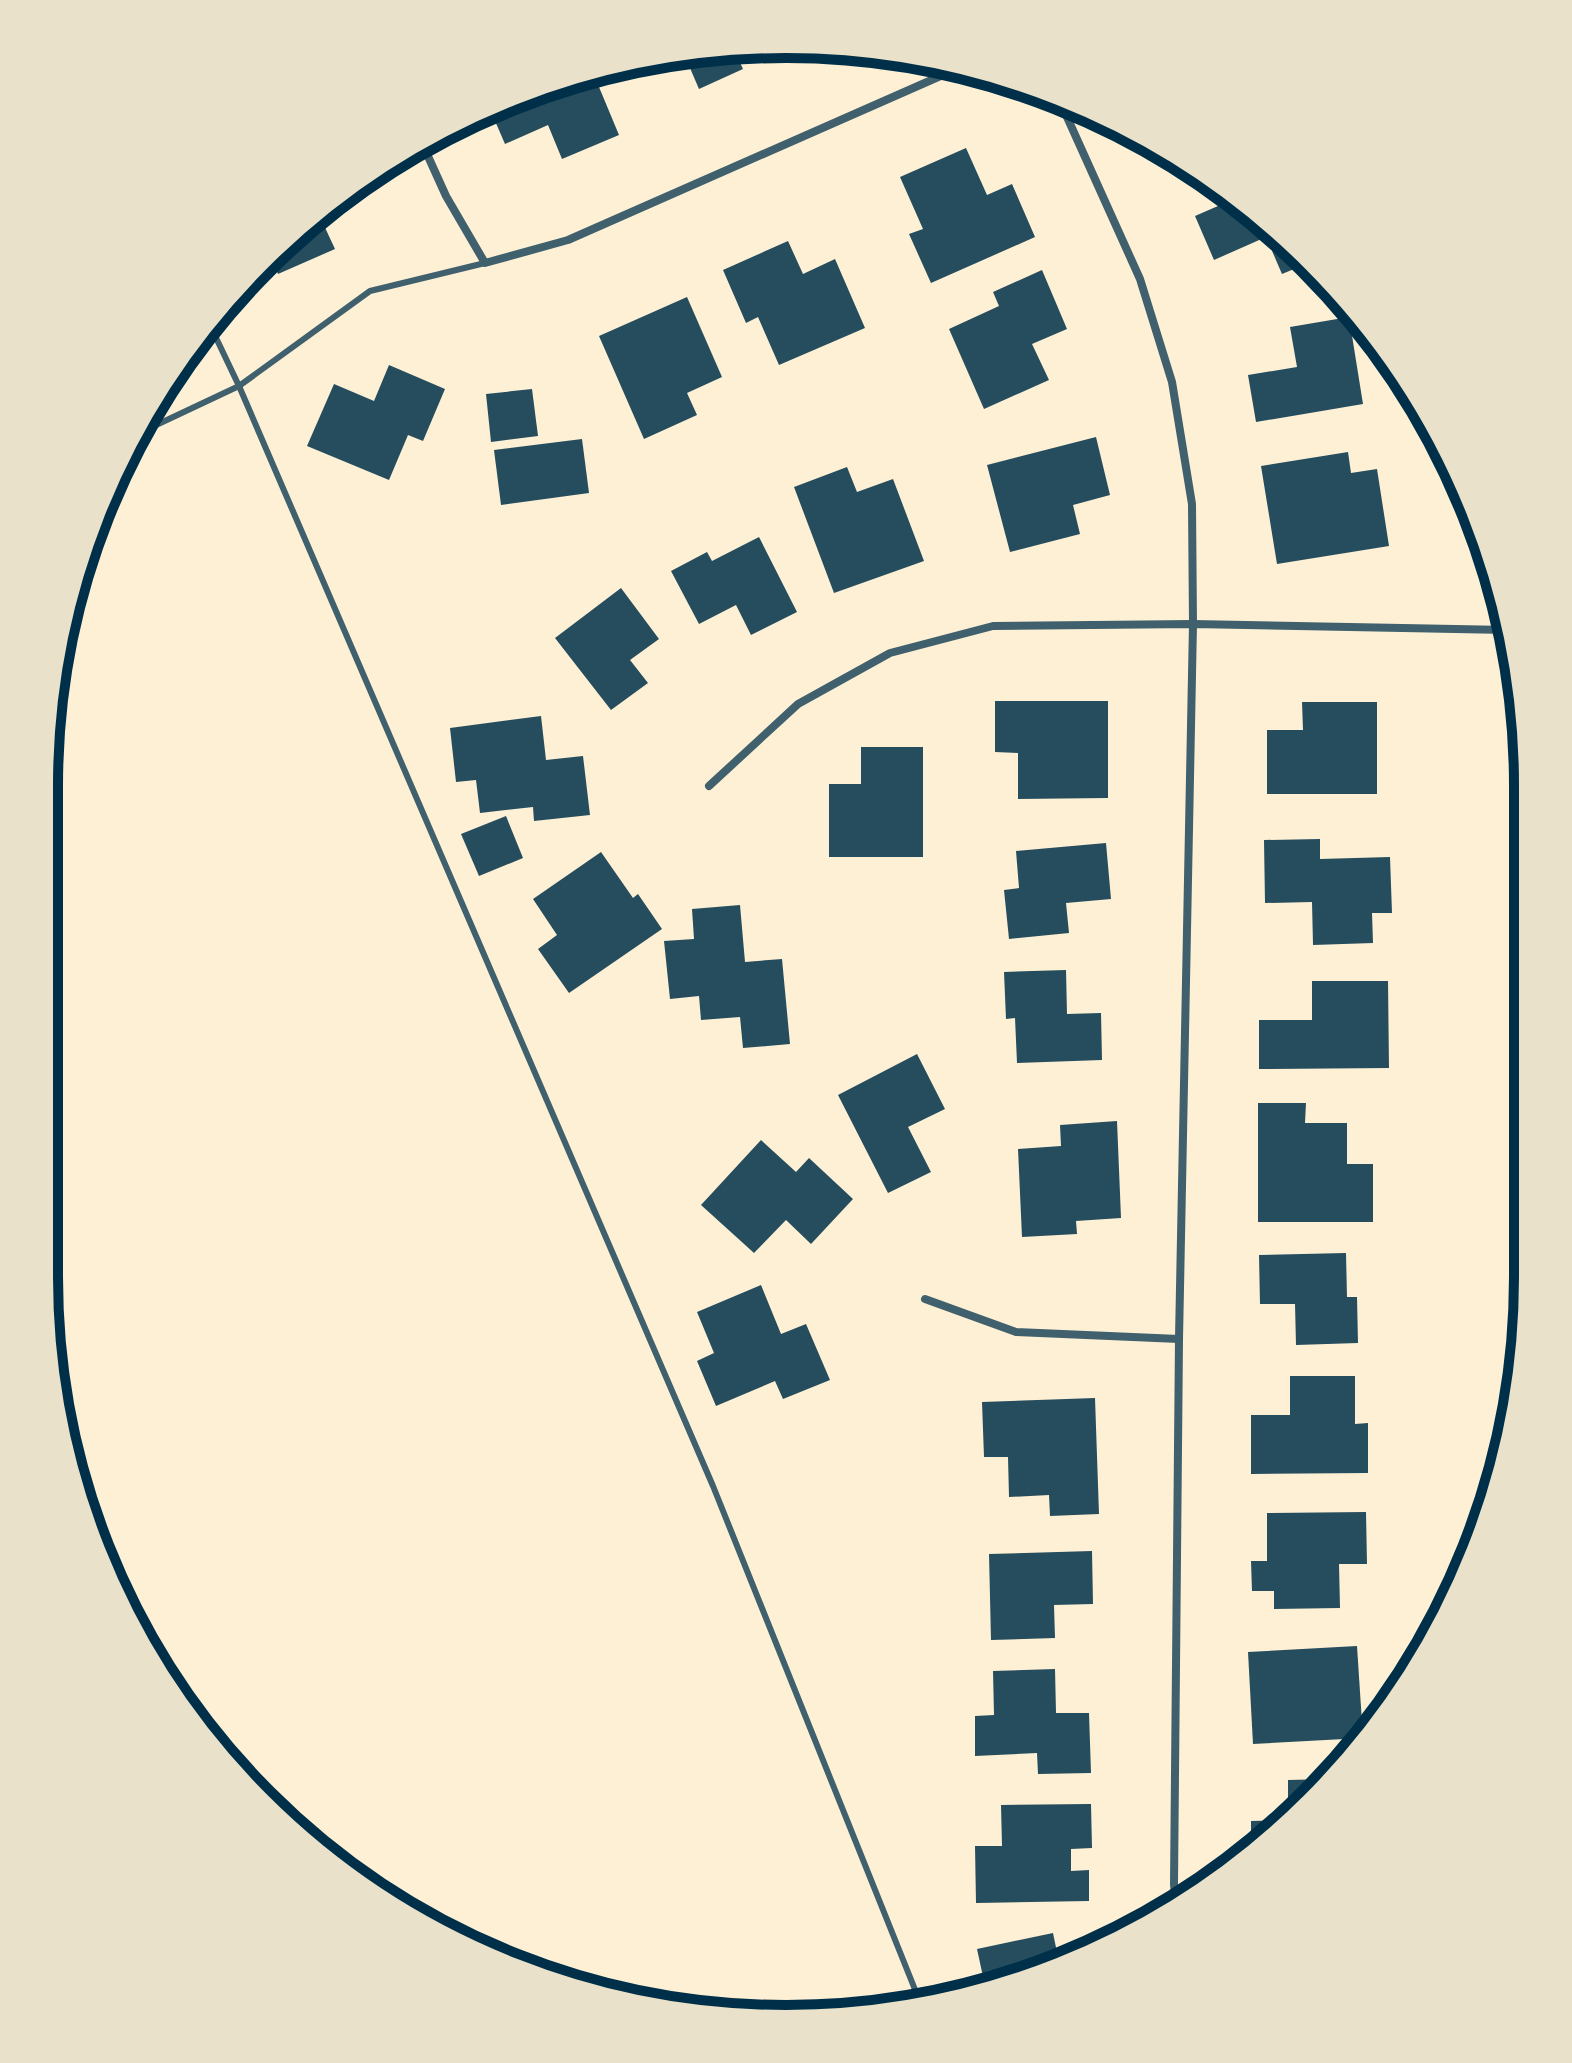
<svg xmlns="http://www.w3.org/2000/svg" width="1572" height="2063" font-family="Bitter,serif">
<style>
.building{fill:#264d5e}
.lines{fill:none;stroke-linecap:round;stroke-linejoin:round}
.service{stroke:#3f606c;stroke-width:6}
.minor{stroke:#3f606c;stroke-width:8}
.rim{fill:none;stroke:#003049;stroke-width:10}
</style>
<rect width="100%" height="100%" fill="#fdf0d5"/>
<!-- building -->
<g class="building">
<polygon points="734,49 743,69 699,89 684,54"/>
<polygon points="598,71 603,85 599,87 619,135 562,159 548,125 505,144 489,107 502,100"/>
<polygon points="966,148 987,195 1012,184 1035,237 931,283 909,234 923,229 900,177"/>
<polygon points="1167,152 1190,164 1175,171"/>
<polygon points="1234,199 1311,262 1282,274 1266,237 1214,260 1195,216"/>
<polygon points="321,219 335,249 278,274 273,263"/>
<polygon points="788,241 803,274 835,259 865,328 779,365 758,317 746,323 723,270"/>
<polygon points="1042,270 1067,329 1032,344 1049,380 984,409 949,329 999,306 993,292"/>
<polygon points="687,297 722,377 687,393 697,415 644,439 599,336"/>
<polygon points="1349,317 1363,404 1256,422 1248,375 1297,367 1290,327"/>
<polygon points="389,365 445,389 423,441 408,435 389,480 307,446 334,384 374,401"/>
<polygon points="532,389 538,436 491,442 486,394"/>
<polygon points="1096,437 1110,495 1073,505 1080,534 1010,552 987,465"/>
<polygon points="582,439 589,493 501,505 494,450"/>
<polygon points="1348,452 1351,473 1377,469 1389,546 1277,564 1261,466"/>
<polygon points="847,467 857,492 893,479 924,561 834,593 794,487"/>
<polygon points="759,537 797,612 751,635 736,605 699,624 671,571 707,552 712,561"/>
<polygon points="621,588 659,639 630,660 648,683 611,710 555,638"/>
<polygon points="995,701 1108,701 1108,798 1018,799 1018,753 995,752"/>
<polygon points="1302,702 1377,702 1377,794 1267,794 1267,730 1303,730"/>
<polygon points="541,716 546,760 583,756 590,815 534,821 533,807 480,813 476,780 456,782 450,728"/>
<polygon points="861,747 923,747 923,857 829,857 829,784 861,784"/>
<polygon points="506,816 523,858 479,876 461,834"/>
<polygon points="1320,839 1320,859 1390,857 1392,913 1372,913 1373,943 1313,945 1312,902 1265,903 1264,840"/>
<polygon points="1106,843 1111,899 1066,903 1069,933 1009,939 1004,890 1019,888 1016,851"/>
<polygon points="601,852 633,898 638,894 662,929 569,993 538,949 557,935 533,899"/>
<polygon points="740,905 745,962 782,959 790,1044 743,1048 740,1017 701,1020 699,996 670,999 664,941 694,939 692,909"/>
<polygon points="1066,970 1067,1014 1101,1013 1102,1060 1017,1063 1015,1018 1006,1019 1004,972"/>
<polygon points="1312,981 1388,981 1389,1068 1259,1069 1259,1020 1312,1020"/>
<polygon points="917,1054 945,1109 908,1127 931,1172 888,1193 838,1095"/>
<polygon points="1258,1103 1306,1103 1305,1123 1347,1123 1347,1164 1373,1164 1373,1222 1258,1222"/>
<polygon points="1117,1121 1121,1218 1076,1221 1077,1234 1022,1237 1018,1149 1061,1146 1060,1125"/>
<polygon points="761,1140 796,1172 809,1158 853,1199 811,1244 786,1220 754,1253 701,1205"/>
<polygon points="1346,1253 1347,1297 1357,1297 1358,1343 1296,1345 1295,1304 1260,1304 1259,1255"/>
<polygon points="761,1285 781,1334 806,1324 830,1380 783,1399 775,1381 716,1406 697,1361 714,1353 697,1312"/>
<polygon points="1290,1376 1355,1376 1355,1424 1368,1423 1368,1473 1251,1474 1251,1415 1290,1415"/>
<polygon points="1095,1398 1099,1514 1050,1516 1049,1495 1009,1497 1008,1457 984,1457 982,1402"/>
<polygon points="1366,1512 1367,1564 1339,1564 1340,1608 1274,1609 1274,1591 1252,1591 1251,1561 1267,1561 1267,1513"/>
<polygon points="1092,1551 1093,1604 1054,1605 1055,1638 991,1640 989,1554"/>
<polygon points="1357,1646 1363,1738 1253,1744 1248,1652"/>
<polygon points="1055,1669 1056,1713 1089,1713 1091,1773 1038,1774 1037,1753 975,1756 975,1716 994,1715 993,1671"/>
<polygon points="1329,1779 1310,1802 1288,1820 1288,1780"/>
<polygon points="1091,1804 1092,1848 1071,1849 1071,1871 1089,1870 1089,1901 976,1903 975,1846 1002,1846 1001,1805"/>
<polygon points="1288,1820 1251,1850 1251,1821"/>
<polygon points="1053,1933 1059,1962 1024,1980 985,1986 977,1949"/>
</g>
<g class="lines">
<!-- service -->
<g class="service">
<polyline points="209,323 239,386 713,1486 918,1997"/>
<polyline points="135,435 239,386 370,291 485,263"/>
</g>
<!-- minor -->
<g class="minor">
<polyline points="1058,97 1140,279 1172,382 1192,504 1193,624 1179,1339 1174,1884 1176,1905"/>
<polyline points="422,143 446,196 485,263 568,240 961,67"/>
<polyline points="709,786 798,704 890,653 993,626 1193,624 1508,630"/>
<polyline points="925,1299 1016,1332 1179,1339"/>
</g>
</g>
<!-- crop -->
<path d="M0 0H1572V2063H0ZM786 58H786A728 728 0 0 1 1514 786V1277A728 728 0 0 1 786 2005H786A728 728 0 0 1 58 1277V786A728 728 0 0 1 786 58Z" fill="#e9e1ca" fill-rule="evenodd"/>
<path class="rim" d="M786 58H786A728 728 0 0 1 1514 786V1277A728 728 0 0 1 786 2005H786A728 728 0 0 1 58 1277V786A728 728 0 0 1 786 58Z"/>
</svg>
